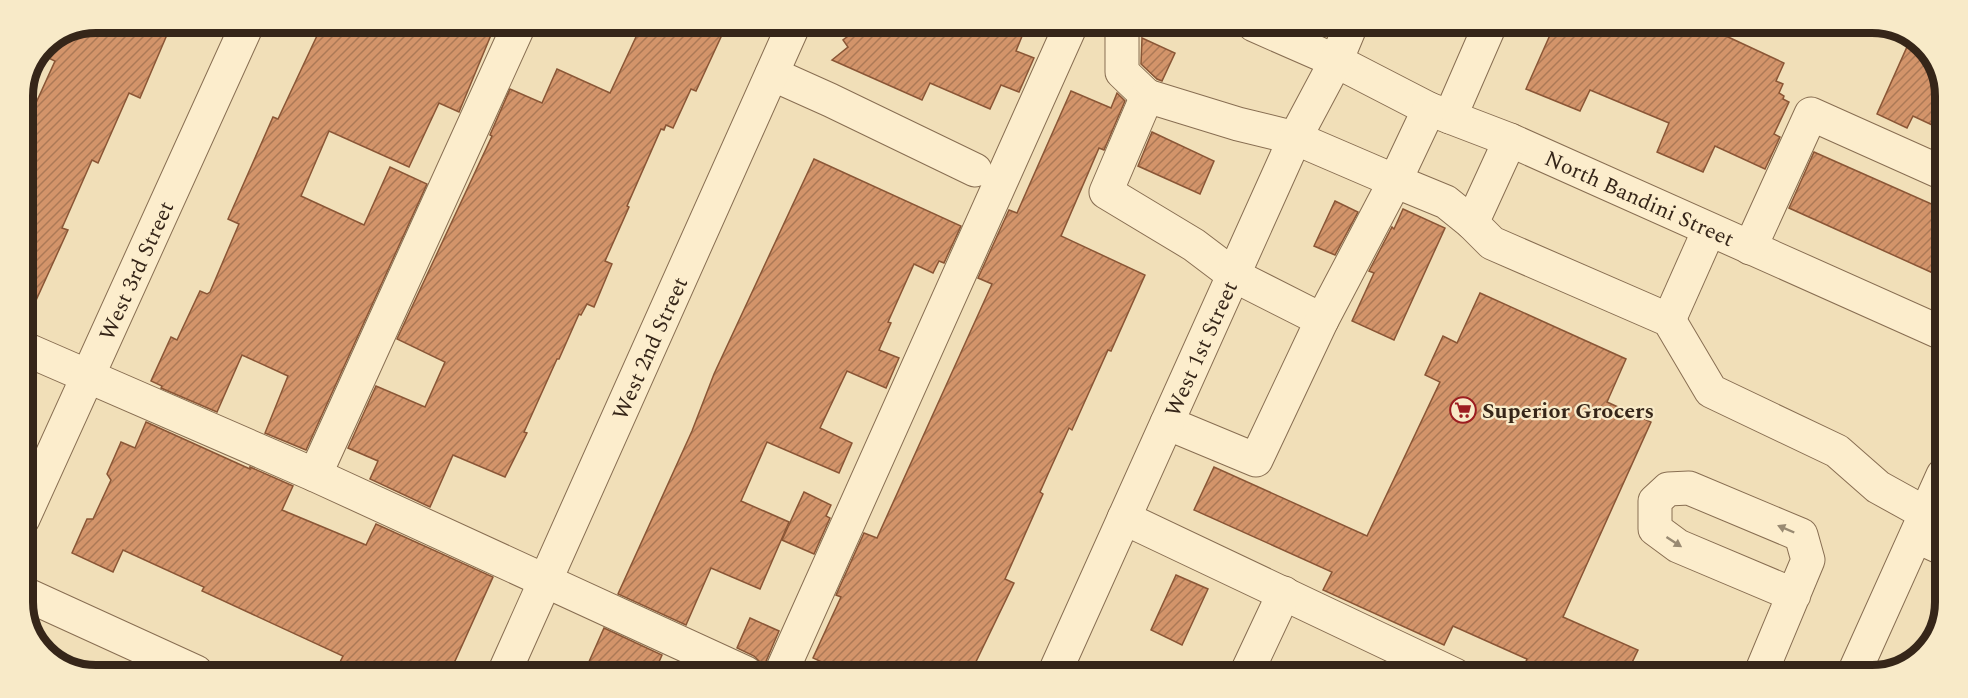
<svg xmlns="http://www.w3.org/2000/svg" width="1968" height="698" font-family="Spectral,serif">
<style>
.building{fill:url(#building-hatch);stroke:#8a5636;stroke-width:1.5}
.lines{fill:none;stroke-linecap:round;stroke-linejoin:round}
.minor-casing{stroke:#886e52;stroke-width:35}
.minor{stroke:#fcedcc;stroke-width:33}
.oneway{fill:#998a72}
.labels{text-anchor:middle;stroke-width:4.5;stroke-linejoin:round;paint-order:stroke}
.street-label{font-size:22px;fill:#362619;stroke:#f8eac8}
.poi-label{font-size:22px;font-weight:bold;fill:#362619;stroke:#f8eac8;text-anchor:start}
.rim{fill:none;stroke:#362619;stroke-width:8}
</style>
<defs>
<pattern id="building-hatch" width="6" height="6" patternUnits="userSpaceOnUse" patternTransform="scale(1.5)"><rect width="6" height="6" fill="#d3946a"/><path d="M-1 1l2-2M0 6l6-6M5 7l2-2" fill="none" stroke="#ac7956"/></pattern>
</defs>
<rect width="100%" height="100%" fill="#f1dfb8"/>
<!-- building -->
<g class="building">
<polygon points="96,22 172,23 140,98 129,93 98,163 92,160 62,228 68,230 23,329 23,150 26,125 55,61 40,54 44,44"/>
<polygon points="323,23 496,23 459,112 439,103 409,167 329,131 301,196 364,225 390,167 427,184 306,450 265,433 288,376 242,355 217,412 161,388 162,386 151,381 171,337 177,340 200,291 207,294 210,292 239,224 228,219 273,117 278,119"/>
<polygon points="642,24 727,24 696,91 691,89 673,128 666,125 664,130 661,129 627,206 629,207 605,261 612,264 594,307 587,304 581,315 579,314 559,359 557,359 524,432 527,433 505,477 453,455 430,507 370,479 378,461 348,448 376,386 425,407 445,362 397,339 492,136 490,135 510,89 542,103 557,69 610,93"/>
<polygon points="864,24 1027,24 1016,51 1034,58 1019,92 1001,85 990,109 930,83 922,100 832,60 848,47 843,40"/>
<polygon points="1554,26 1730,26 1726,36 1784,63 1776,81 1783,84 1779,93 1784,96 1783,99 1789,102 1774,134 1780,137 1765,169 1715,146 1703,172 1657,152 1669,123 1590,90 1580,111 1526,89"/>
<polygon points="1142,38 1175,53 1162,81 1157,79 1141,64"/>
<polygon points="1911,38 1930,51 1945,91 1945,131 1913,116 1907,128 1877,114"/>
<polygon points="1071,91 1111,108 1117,93 1125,101 1104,150 1099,148 1061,236 1145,275 1111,351 1108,350 1072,430 1069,428 1048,474 1040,492 1043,494 1005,579 1014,583 970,674 819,673 824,663 813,658 841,597 836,595 864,533 877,538 992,284 978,278 1009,210 1017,213"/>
<polygon points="1152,132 1214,161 1200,194 1138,166"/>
<polygon points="1814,152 1945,210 1944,278 1789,208"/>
<polygon points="814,159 961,226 944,263 939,261 933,273 914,264 888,322 891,323 879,350 899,358 886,388 847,371 820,428 852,443 839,473 767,442 741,501 789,522 760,589 711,568 686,625 618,594 692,431 714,374"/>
<polygon points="1335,201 1358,212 1335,255 1314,246"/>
<polygon points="1403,209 1445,228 1394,340 1352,321 1374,273 1369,271 1392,227 1394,229"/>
<polygon points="1480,293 1626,359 1607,402 1651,422 1563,617 1638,650 1626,675 1520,675 1527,659 1453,626 1444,645 1323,590 1332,572 1194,510 1214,467 1367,536 1440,382 1425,375 1443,336 1457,343"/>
<polygon points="146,422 250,469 250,467 293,486 282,510 366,545 376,524 493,577 450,672 335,672 343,656 202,591 204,587 123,550 113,572 72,553 87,519 93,519 111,480 107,474 121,442 135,448"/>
<polygon points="804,492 831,505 826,516 830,518 814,554 782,540"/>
<polygon points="1176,575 1208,589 1182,645 1151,630"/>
<polygon points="750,618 779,631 764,666 754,656 737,648"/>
<polygon points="604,628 662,655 654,673 646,673 626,664 622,673 584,673"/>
</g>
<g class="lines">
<!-- minor casing -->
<g class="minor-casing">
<g id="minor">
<polyline points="1122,25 1122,72 1147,96"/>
<path id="s1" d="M1254 25 1336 61 1429 109 1510 140 1944 334"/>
<polyline points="772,74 830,100 975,170"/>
<polyline points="1450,117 1490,25"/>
<polyline points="1472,223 1510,140"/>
<polyline points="1750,248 1811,114 1945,174"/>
<polyline points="1322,320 1235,276 1194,245 1106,192 1147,96 1238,124 1295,138 1395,181 1429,109"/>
<polyline points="1669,320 1709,230"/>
<polyline points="23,348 315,475 746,673"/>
<polyline points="1167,423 1256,460 1322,320 1395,181 1446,202 1472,223 1492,243 1669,320 1711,391 1837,451 1878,487 1925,513"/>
<polyline points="315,475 520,23"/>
<polyline points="1124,518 1455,675"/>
<path id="s2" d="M23 519 248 23"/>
<polyline points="1916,536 1942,548"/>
<polyline points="23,593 196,672"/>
<path id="s3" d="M504 673 794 24"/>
<polyline points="781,673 1071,25"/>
<path id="s4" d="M1054 674 1295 138 1336 61 1351 25"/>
<polyline points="1246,674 1284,593"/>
<polyline points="1760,675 1808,560 1801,535 1689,488 1668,489 1655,501 1655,529 1678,546 1794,595"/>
<polyline points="1853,675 1943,475"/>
</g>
</g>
<!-- minor -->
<use href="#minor" class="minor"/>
</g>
<!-- one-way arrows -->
<defs><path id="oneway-solid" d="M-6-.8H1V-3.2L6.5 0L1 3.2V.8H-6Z" transform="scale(1.5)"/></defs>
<g class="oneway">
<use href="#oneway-solid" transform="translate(1786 529) rotate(-157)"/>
<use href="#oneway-solid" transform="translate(1674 542) rotate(33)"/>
</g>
<!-- icons -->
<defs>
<g id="supermarket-ring" transform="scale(1.35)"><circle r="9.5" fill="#f8eac8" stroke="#9c1d20" stroke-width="1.5"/><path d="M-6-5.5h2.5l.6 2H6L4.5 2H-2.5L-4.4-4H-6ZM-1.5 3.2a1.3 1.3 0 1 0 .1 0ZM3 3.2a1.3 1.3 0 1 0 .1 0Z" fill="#9c1d20"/></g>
</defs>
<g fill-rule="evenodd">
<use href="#supermarket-ring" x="1463" y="410"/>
</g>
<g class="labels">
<!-- street labels -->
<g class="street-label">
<text dy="8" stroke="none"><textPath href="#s1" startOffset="423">North Bandini Street</textPath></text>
<text dy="8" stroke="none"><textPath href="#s2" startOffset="273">West 3rd Street</textPath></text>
<text dy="8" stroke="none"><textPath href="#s3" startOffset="356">West 2nd Street</textPath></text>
<text dy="8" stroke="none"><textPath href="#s4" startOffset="357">West 1st Street</textPath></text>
</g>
<!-- poi labels -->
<g class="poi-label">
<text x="1482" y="418">Superior Grocers</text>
</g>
</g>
<!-- crop -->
<path d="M0 0H1968V698H0ZM96 33H1872A63 63 0 0 1 1935 96V602A63 63 0 0 1 1872 665H96A63 63 0 0 1 33 602V96A63 63 0 0 1 96 33Z" fill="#f8eac8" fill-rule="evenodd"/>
<path class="rim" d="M96 33H1872A63 63 0 0 1 1935 96V602A63 63 0 0 1 1872 665H96A63 63 0 0 1 33 602V96A63 63 0 0 1 96 33Z"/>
</svg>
